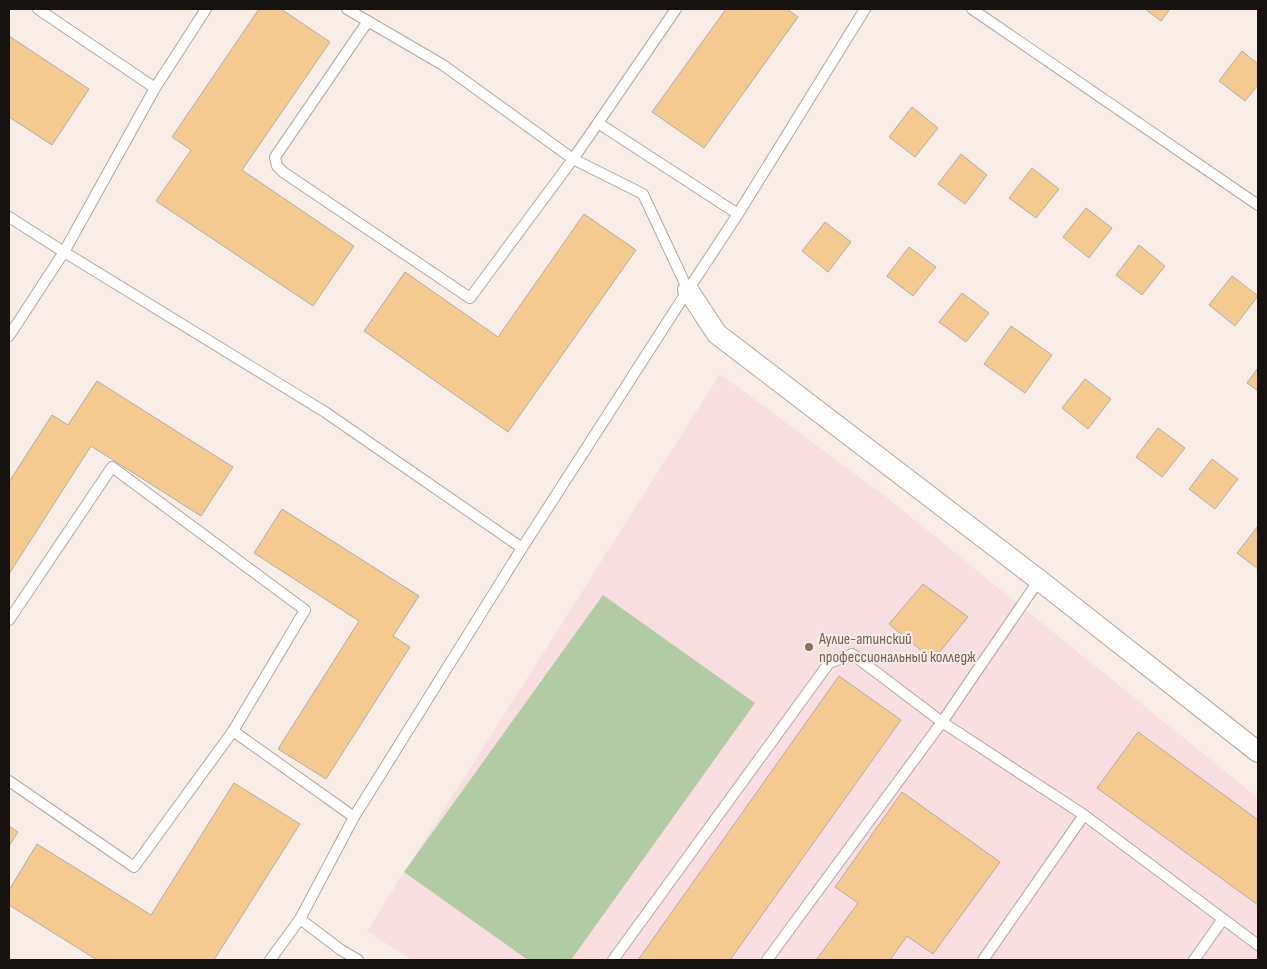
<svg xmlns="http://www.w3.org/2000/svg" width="1267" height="969" font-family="'Sofia Sans Condensed',sans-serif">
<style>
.education{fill:#f8dde1}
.green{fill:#b1cca4}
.building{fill:#f5ca90;stroke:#b4ada4}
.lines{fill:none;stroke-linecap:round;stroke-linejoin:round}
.service-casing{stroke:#b2a8a2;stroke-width:12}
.minor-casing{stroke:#b2a8a2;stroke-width:22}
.service{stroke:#fff;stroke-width:10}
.minor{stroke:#fff;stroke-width:20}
.education-dot{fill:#8d6e63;stroke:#f8ede6;stroke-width:2}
.labels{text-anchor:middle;stroke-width:4;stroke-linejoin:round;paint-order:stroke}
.education-label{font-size:16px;fill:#785e54;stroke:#f8ede6;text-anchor:start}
</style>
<rect width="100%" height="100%" fill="#f8ede6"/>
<!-- education -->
<polygon class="education" points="720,374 885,496 1258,798 1258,960 412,960 367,931"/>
<!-- green -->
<polygon class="green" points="603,595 755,703 571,960 528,960 404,872"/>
<!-- building -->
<g class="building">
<polygon points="259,9 281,9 330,42 242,170 354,246 313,306 156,201 191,150 172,137"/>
<polygon points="726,9 787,9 798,17 704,148 652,112"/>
<polygon points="1145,9 1170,9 1161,21"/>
<polygon points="9,36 89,89 52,145 9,117"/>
<polygon points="1242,51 1258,64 1258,85 1245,101 1219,81"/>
<polygon points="912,107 938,128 915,157 889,137"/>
<polygon points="961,154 987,175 965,204 938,184"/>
<polygon points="1032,168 1059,189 1036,218 1009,198"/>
<polygon points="1086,208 1112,228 1089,258 1063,237"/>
<polygon points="584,214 636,250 508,432 364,331 405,272 498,337"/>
<polygon points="825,222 851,242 828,272 802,251"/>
<polygon points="1139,245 1165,266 1142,295 1116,275"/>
<polygon points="909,247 936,267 913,296 887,276"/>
<polygon points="1232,276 1258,296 1235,326 1209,305"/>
<polygon points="962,293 989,313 966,342 939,322"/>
<polygon points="1011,326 1052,355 1025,393 984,364"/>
<polygon points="1258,368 1258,391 1247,383"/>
<polygon points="1085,379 1111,399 1088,429 1062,408"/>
<polygon points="97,381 233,467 201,516 91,446 9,574 9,482 52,415 68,425"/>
<polygon points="1158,428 1185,448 1162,477 1136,457"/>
<polygon points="1212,459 1238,479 1215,509 1189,489"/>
<polygon points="282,509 419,596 393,636 410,647 326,779 278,749 359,621 254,553"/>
<polygon points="1258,526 1258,569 1237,553"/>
<polygon points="923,584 968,617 933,660 889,624"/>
<polygon points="839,676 901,720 730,960 638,960"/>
<polygon points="1138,732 1258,820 1258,905 1097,788"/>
<polygon points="234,783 300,824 214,960 97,960 9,905 9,890 37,844 151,915"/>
<polygon points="902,792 1000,862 933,954 907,936 890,960 816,960 858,903 835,887"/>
<polygon points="9,826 18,832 9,846"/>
</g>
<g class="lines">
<!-- service casing -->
<g class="service-casing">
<g id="service">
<polyline points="347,9 443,65 573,159 470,298 283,172 277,166 275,157 368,21"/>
<polyline points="676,9 598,123 573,159 643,194 688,290"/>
<polyline points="972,9 1258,205"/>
<polyline points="155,88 206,9"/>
<polyline points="598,123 738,214"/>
<polyline points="9,217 64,252 155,88 38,9"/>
<polyline points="9,336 64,252 325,412 522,548 688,290 738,214 865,9"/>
<polyline points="9,620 112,467 305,610 233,731 134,867 9,781"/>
<polyline points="233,731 354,817 300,919 341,950 358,960"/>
<polyline points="354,817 522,548"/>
<polyline points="270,960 300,919"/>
<polyline points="613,960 829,663 852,654 942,722 1084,815 1258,945"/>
<polyline points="767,960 942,722 1039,580"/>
<polyline points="983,960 1084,815"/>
<polyline points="1194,960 1223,919"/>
</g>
</g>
<!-- minor casing -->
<g class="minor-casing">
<polyline id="minor" points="688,290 717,334 1039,580 1258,752"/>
</g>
<!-- service -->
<use href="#service" class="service"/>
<!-- minor -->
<use href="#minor" class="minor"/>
</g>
<!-- markers -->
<circle class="education-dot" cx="809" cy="647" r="5"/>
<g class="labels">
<!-- education labels -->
<g class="education-label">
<text x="819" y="644">Аулие-атинский<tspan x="819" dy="18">профессиональный колледж</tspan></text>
</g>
</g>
<!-- border -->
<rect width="1267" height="969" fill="none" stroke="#15120f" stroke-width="20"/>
</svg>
